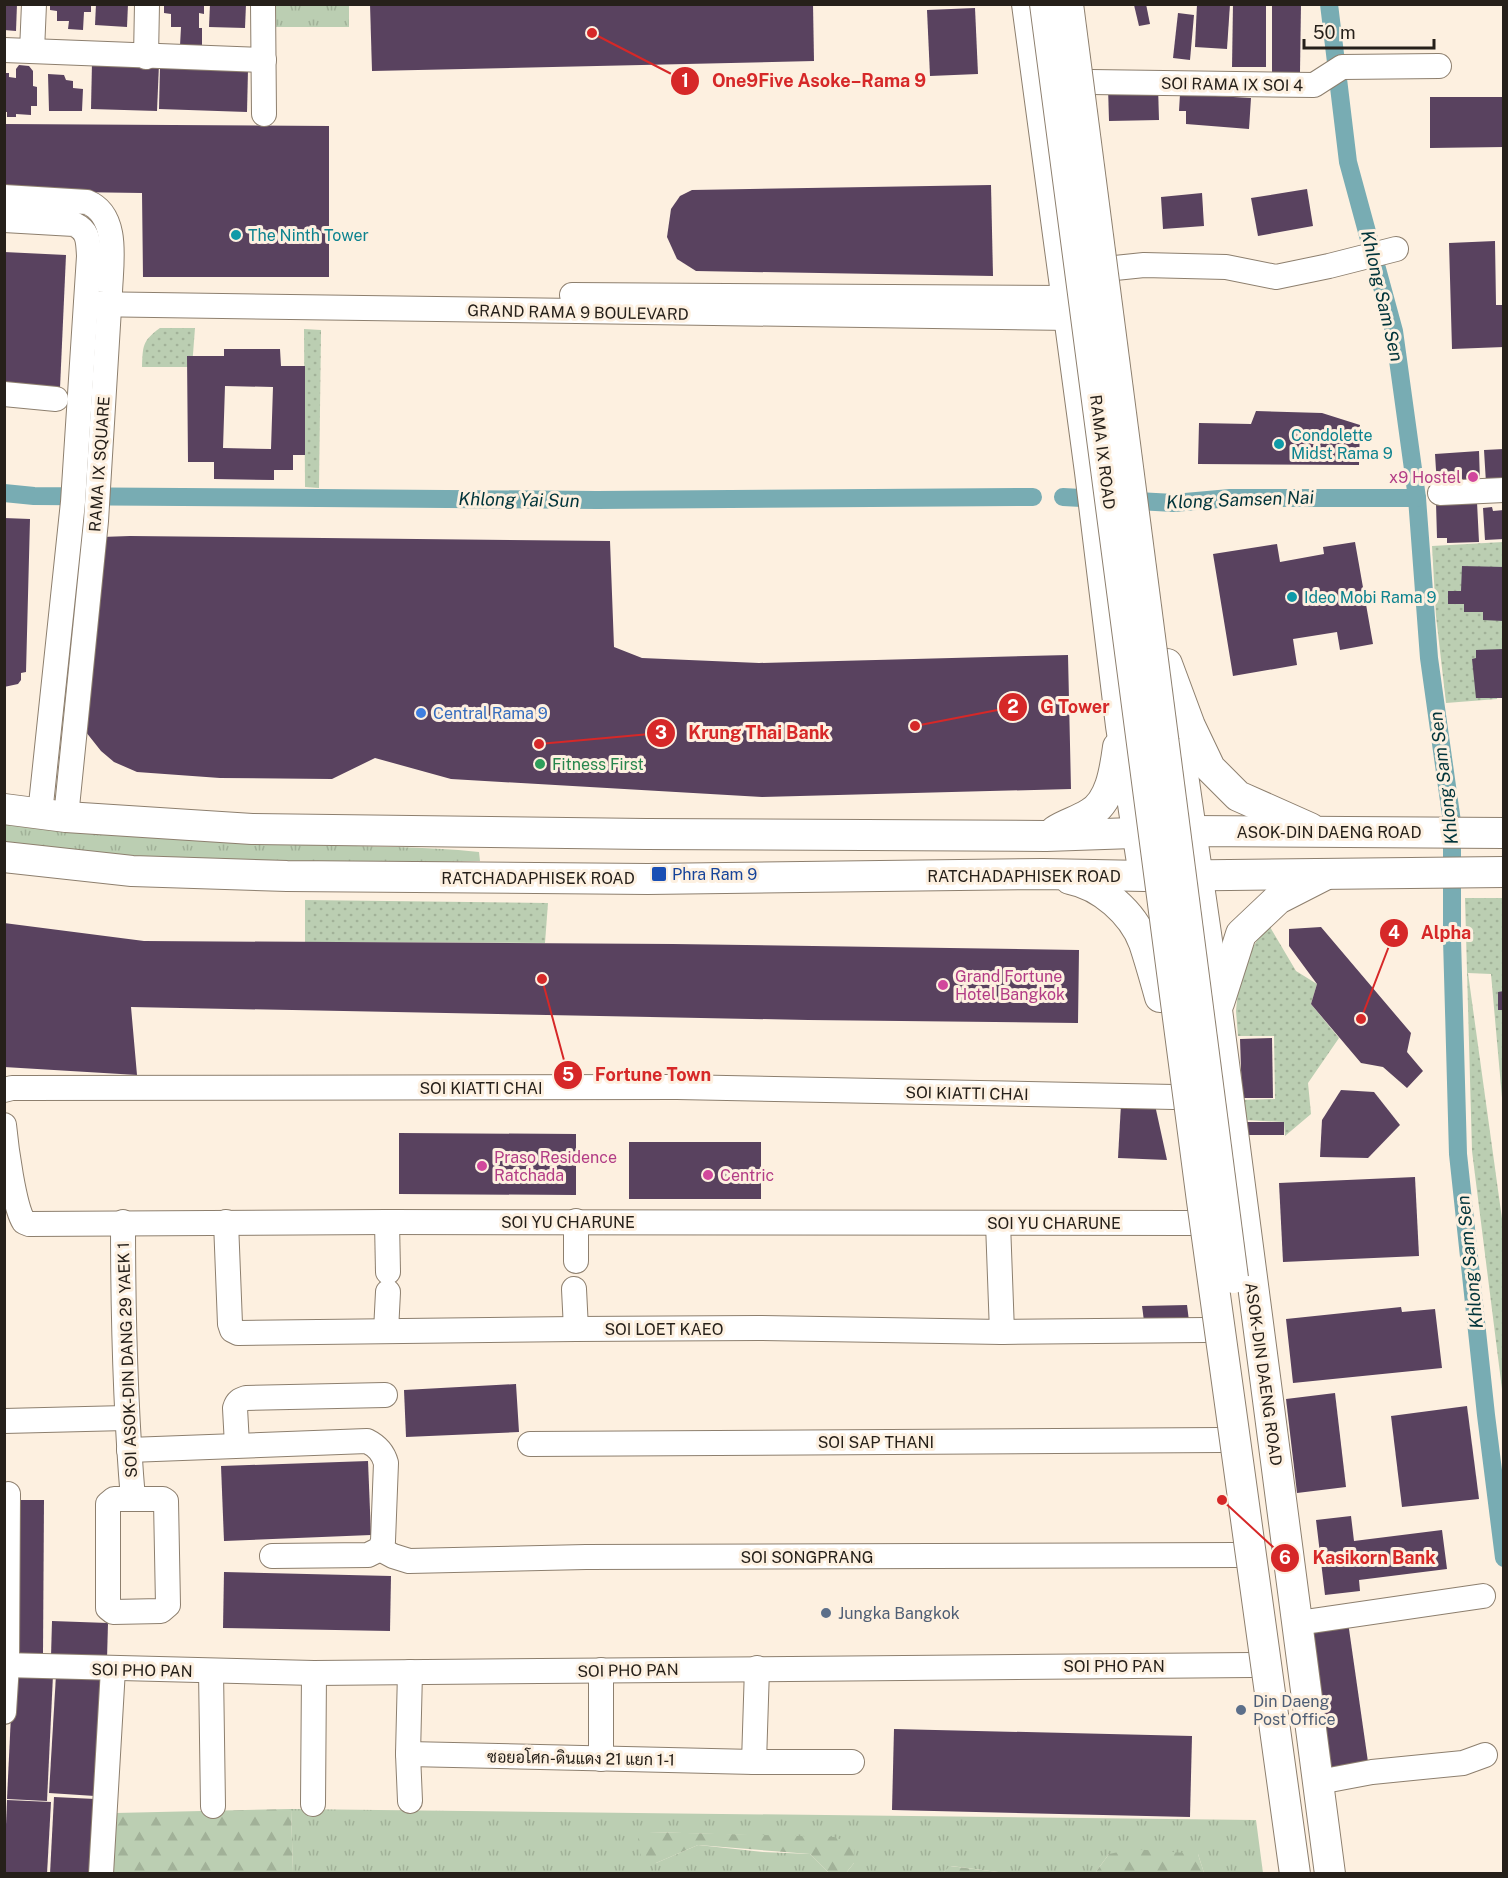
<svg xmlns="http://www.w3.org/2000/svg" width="1508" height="1878" viewBox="0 0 1508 1878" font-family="'Public Sans',Sarabun,sans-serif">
<defs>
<pattern id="grass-tufts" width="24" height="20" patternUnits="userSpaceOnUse" patternTransform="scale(1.5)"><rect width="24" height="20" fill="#bbceb2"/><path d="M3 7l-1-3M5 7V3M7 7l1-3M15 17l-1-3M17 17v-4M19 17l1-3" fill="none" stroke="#a1b198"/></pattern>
<pattern id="forest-firs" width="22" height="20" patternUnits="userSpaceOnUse" patternTransform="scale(1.5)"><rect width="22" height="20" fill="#bbceb2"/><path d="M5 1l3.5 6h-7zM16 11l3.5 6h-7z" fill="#a1b198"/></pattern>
<pattern id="park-dots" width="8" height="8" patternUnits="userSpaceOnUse" patternTransform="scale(1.5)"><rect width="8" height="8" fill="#bbceb2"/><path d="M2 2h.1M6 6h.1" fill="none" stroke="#a1b198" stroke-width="1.8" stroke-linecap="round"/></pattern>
</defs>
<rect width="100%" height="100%" fill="#fdf0e0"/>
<!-- grass -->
<g fill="url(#grass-tufts)">
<path d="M273,5H349V27H272Z"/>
<path d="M4,822C107,835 211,841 314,845C369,847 424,846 479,852L480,861L341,864L213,863L5,846Z"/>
<path d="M291,1809L1256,1820L1263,1873H1204L1198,1854H1109L1095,1873H1006L951,1866L943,1873H846L854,1863L747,1835L650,1832L656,1863L698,1845L763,1852L810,1854L829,1873H293Z"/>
</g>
<!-- forest -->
<g fill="url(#forest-firs)">
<path d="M291,1809L293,1873L110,1874L115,1813Z"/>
<path d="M649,1832L834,1837L854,1844V1863L846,1873H829L810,1854L698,1845L656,1863L643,1861L639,1850L638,1838Z"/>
<path d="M1133,1849L1198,1854L1204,1873H1095L1109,1854Z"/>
<path d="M950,1866L1006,1873H943Z"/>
</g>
<!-- park -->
<g fill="url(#park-dots)">
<path d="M160,328H195L192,367H142C143,346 142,341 160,328Z"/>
<path d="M304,329L321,330L319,488L305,487Z"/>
<path d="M1503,542V672L1497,699L1446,703L1436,616L1432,546Z"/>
<path d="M1465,898H1503V1109L1491,974L1468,973L1503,1226V1397L1472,1151Z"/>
<path d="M305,900L548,903L545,943L305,942Z"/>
<path d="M1270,927L1296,971L1317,984L1311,1004L1339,1038L1308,1083L1311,1114L1285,1136L1284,1122L1245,1120L1242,1100L1275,1099L1274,1036H1238L1236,1011L1240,969L1262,932Z"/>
</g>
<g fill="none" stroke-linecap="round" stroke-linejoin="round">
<!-- canal -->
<g stroke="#78acb3" stroke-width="18">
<path d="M1329,4L1348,162L1394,331L1417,498L1429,658L1452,822V939L1458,1154L1486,1415L1504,1558"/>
<path d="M4,493L34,496L597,500L1033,497"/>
<path d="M1063,497L1174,503L1230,498H1417"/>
</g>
</g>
<!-- building -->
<g fill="#59425f" fill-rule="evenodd">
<path d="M4,4H17L16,31L4,30Z"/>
<path d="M96,4H128L127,27L95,25Z"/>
<path d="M210,4H246L245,28L209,27Z"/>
<path d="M370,4H813L814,61L372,71Z"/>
<path d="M1146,4L1150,24L1139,26L1134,5Z"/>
<path d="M1197,4H1230L1227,49L1195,47Z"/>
<path d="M1233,4H1266V67H1232Z"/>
<path d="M1272,4H1301L1300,72H1272Z"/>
<path d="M50,5H91V12H84L83,30L68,29L69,21H57V11L50,10Z"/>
<path d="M164,5H204V14L199,13V28H202V47L180,46L181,27H171V14L164,13Z"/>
<path d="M975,8L978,74L930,76L927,10Z"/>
<path d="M1178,13L1194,15L1190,60L1173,58Z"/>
<path d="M92,62L159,64L157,111L91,109Z"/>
<path d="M19,65L29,66L33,71V86L37,87V106H31V115L16,114V117H7V112H4V73H9V77L16,78V69Z"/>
<path d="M160,67L248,70L247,112L159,109Z"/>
<path d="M48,74L64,75L66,80L73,81V88L83,89L82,111H49Z"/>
<path d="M1158,86L1159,120L1109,121L1108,87Z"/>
<path d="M1180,94L1251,98L1249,129L1186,124V111H1179Z"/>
<path d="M1430,97H1504V147L1430,148Z"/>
<path d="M4,124L329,126V277H143L142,193L4,191Z"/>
<path d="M991,185L993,276L696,271L677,259L667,237L671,209L680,196L692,190Z"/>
<path d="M1307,189L1313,226L1258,236L1251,198Z"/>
<path d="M1202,193L1204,226L1163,229L1161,197Z"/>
<path d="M1495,241L1496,305H1504V347L1452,349L1449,243Z"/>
<path d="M4,252L66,255L60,388L4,385Z"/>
<path d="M224,349H280L281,366H305V455H293V470H274V480L214,479V462H188L187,356H224ZM225,386L273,387L271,449L223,448Z"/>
<path d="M1256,411L1322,413L1360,425L1359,465L1198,464L1199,423L1251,424Z"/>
<path d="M1504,449V478H1495V482L1486,483L1484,450Z"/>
<path d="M1479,451L1480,482L1437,485L1435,454Z"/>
<path d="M1477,502L1479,542L1447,543V538H1437L1436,503Z"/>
<path d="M1492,507L1493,511L1504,510V539L1485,540L1483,508Z"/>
<path d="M4,518L30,519L26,672L21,673V680L18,684L4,687Z"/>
<path d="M130,536L610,541L614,647L642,658L759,663L1068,655L1071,789L762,797L451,779L375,758L332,779L220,778L137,772L114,762L101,751L82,727L101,537Z"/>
<path d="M1355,542L1373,644L1340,650L1337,632L1293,639L1297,665L1233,676L1213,554L1277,544L1280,562L1324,554L1323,547Z"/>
<path d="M1462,566L1504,567V621L1483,620V612H1464V604H1448V591H1461Z"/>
<path d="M1504,649V698H1476L1472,659L1476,658V650Z"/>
<path d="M4,923L144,941L673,944L1079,950L1078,1023L808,1020L131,1007L137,1075L4,1067Z"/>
<path d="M1321,927L1411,1033L1407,1052L1423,1071L1407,1088L1383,1067L1361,1063L1311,1004L1317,984L1289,946V929Z"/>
<path d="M1504,991V1010H1498V992Z"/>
<path d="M1272,1038L1273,1098H1242L1240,1039Z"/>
<path d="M1341,1090L1374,1092L1400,1125L1368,1158L1320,1157L1322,1120Z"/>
<path d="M1121,1104L1155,1105L1167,1160L1118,1158Z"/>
<path d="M1245,1122H1284V1135H1246Z"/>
<path d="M399,1133L576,1134V1195L399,1194Z"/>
<rect x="629" y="1142" width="132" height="57"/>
<path d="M1415,1177L1419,1256L1283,1262L1279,1183Z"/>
<path d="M1187,1305L1189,1321H1144L1142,1306Z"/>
<path d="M1401,1307L1402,1312L1435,1309L1442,1368L1293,1383L1286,1319Z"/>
<path d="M516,1384L519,1432L406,1437L404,1390Z"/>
<path d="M1335,1393L1346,1487L1297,1493L1286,1399Z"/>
<path d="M1467,1406L1479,1499L1402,1507L1391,1416Z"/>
<path d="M368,1461L371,1535L224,1541L221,1466Z"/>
<path d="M13,1500H44L43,1653H12Z"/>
<path d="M1351,1516L1354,1541L1442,1530L1447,1569L1359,1580L1360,1591L1325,1595L1316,1520Z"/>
<path d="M224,1572L391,1576L390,1631L223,1628Z"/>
<path d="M52,1621L108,1623L107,1659L51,1657Z"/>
<path d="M1348,1622L1369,1769L1328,1776L1307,1628Z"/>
<path d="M13,1673L53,1675L47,1801L7,1799Z"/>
<path d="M56,1675L102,1678L95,1796L49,1793Z"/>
<path d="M894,1729L1192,1736L1190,1817L892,1810Z"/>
<path d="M54,1797L95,1799L91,1874H50Z"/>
<path d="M7,1800L51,1802L47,1874H4Z"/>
</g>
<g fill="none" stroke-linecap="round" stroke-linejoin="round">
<defs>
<g id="minor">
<path d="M263,4L264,114"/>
<path d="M4,50L264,60"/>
<path d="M32,51L34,4"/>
<path d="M146,57L147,4"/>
<path d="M1091,82L1314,85L1342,67L1439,66"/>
<path d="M4,197L87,202C120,215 111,263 110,292L96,521L66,817"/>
<path d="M4,220L74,224C89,231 88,241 89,256L73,502L40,814"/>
<path d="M1115,268L1144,265L1226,267L1276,277L1329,266L1396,249"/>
<path d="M572,295L1067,298"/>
<path d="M86,304L1070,318"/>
<path d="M4,394L56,399"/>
<path d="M1440,493L1504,490"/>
<path d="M4,1090L12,1088L677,1087L1174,1097"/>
<path d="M4,1125C6,1146 14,1207 24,1222L29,1224L387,1222L1191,1223"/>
<path d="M123,1222C123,1315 125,1406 133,1499"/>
<path d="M226,1222L230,1324L232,1330L238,1333L576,1329L758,1328L1002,1332L1205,1330"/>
<path d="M387,1222L388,1272"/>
<path d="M998,1223L1002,1332"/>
<path d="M576,1261V1221"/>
<path d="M574,1289L576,1329"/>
<path d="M386,1331L388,1292"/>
<path d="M4,1421L126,1418"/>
<path d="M530,1444L1221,1440"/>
<path d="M237,1445L235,1408C237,1401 240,1400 246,1398L385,1395"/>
<path d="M129,1450L367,1441C377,1446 383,1452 386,1463L383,1541L380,1549L368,1555L272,1556"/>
<path d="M114,1499H163L166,1501L168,1605L161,1611L113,1612L108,1608V1504Z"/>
<path d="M380,1549L393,1556L409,1561L586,1557L1237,1555"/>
<path d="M1298,1623L1483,1596"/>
<path d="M4,1665L314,1673L1252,1665"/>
<path d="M757,1668L754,1762H852"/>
<path d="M211,1671L213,1806"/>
<path d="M410,1672L408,1754L410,1801"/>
<path d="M4,1712L7,1665L8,1494"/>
<path d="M408,1754L754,1762"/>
<path d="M601,1759V1670"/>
<path d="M1319,1782L1372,1772L1463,1763L1485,1755"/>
<path d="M313,1804L314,1673"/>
<path d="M101,1874L113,1669"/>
</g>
<g id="major">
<path d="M1027,4L1090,472L1121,726L1143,869"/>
<path d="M1167,664L1190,726L1210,768L1238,796L1310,828"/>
<path d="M1180,754L1217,1010L1330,1874"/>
<path d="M4,809L66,817L252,829L646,834L1046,836L1191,831L1504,833"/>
<path d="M1055,831C1065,824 1078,821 1089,814C1111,802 1115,769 1118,747"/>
<path d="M4,857L132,871L287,876L648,879L1043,874L1144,876L1504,872"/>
<path d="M1070,879C1101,885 1133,913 1144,943C1150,961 1155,979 1160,997"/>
<path d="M1219,1003L1241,934L1278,899L1323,876"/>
</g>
</defs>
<!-- minor casing -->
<use href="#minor" stroke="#8d7f6e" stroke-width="26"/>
<!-- major casing -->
<use href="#major" stroke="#8d7f6e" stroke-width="32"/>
<!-- minor -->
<use href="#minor" stroke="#fff" stroke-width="24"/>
<!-- major -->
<use href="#major" stroke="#fff" stroke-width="30"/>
<defs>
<g id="major-bridge">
<path d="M1045,4L1202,1201L1295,1874"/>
<path d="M1068,4L1233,1278"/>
</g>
</defs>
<!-- major-bridge casing -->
<use href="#major-bridge" stroke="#8d7f6e" stroke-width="32" stroke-linecap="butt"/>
<!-- major-bridge -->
<use href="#major-bridge" stroke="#fff" stroke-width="30"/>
</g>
<!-- markers -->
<g fill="#0f9aa8" stroke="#fdf0e0" stroke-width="2">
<circle cx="236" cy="235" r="6"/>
<circle cx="1279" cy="444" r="6"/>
<circle cx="1292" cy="597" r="6"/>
</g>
<g fill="#d1479c" stroke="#fdf0e0" stroke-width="2">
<circle cx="1473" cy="477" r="6"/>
<circle cx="943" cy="985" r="6"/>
<circle cx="482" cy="1166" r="6"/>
<circle cx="708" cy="1175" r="6"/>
</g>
<circle fill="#3f7fe0" stroke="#fdf0e0" stroke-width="2" cx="421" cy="713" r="6"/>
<circle fill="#2e9e5b" stroke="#fdf0e0" stroke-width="2" cx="540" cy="764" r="6"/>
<rect fill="#1a4fb4" stroke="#fdf0e0" stroke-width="2" x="651" y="866" width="16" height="16" rx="3"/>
<g fill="#5c6f8a" stroke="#fdf0e0" stroke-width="2">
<circle cx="826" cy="1613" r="6"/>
<circle cx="1241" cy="1710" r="6"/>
</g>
<g text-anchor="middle" stroke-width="6" stroke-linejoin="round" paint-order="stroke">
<!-- street labels -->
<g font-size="16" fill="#26201a" stroke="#fdf0e0">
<text transform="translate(1232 84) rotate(1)" y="6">SOI RAMA IX SOI 4</text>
<text transform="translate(578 312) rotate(1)" y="6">GRAND RAMA 9 BOULEVARD</text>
<text transform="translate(1103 452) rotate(83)" y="6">RAMA IX ROAD</text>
<text transform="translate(99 464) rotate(-86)" y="6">RAMA IX SQUARE</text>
<text x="1329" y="838">ASOK-DIN DAENG ROAD</text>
<text x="1024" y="882">RATCHADAPHISEK ROAD</text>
<text x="538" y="884">RATCHADAPHISEK ROAD</text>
<text x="481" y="1094">SOI KIATTI CHAI</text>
<text transform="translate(967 1093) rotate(1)" y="6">SOI KIATTI CHAI</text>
<text x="568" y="1228">SOI YU CHARUNE</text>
<text x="1054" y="1229">SOI YU CHARUNE</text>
<text x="664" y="1335">SOI LOET KAEO</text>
<text transform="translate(127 1360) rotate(-92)" y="6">SOI ASOK-DIN DANG 29 YAEK 1</text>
<text transform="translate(1264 1374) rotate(82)" y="6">ASOK-DIN DAENG ROAD</text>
<text x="876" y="1448">SOI SAP THANI</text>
<text x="807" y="1563">SOI SONGPRANG</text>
<text x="1114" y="1672">SOI PHO PAN</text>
<text transform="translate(142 1670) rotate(1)" y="6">SOI PHO PAN</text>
<text transform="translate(628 1670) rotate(-1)" y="6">SOI PHO PAN</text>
<text transform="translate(581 1758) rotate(1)" y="6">ซอยอโศก-ดินแดง 21 แยก 1-1</text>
</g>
<!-- culture labels -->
<g font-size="16" fill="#0d838f" stroke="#fdf0e0" text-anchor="start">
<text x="248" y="241">The Ninth Tower</text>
<text x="1291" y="441">Condolette<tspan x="1291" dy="18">Midst Rama 9</tspan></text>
<text x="1304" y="603">Ideo Mobi Rama 9</text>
</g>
<!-- hotel labels -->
<g font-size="16" fill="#b23c85" stroke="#fdf0e0" text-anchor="start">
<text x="1461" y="483" text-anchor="end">x9 Hostel</text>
<text x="955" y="982">Grand Fortune<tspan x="955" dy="18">Hotel Bangkok</tspan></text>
<text x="494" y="1163">Praso Residence<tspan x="494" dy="18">Ratchada</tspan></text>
<text x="720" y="1181">Centric</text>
</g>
<!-- shop labels -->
<g font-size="16" fill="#366cbe" stroke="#fdf0e0" text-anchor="start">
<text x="433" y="719">Central Rama 9</text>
</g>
<!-- leisure labels -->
<g font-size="16" fill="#27864d" stroke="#fdf0e0" text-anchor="start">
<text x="552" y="770">Fitness First</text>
</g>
<!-- transit labels -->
<g font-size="16" fill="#164399" stroke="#fdf0e0" text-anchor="start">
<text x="672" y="880">Phra Ram 9</text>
</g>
<!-- service labels -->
<g font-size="16" fill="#4e5e75" stroke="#fdf0e0" text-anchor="start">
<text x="838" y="1619">Jungka Bangkok</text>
<text x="1253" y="1707">Din Daeng<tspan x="1253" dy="18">Post Office</tspan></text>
</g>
<!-- water labels -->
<g font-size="18" font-style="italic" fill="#00343a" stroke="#fdf0e0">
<text transform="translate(1382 296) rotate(77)" y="6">Khlong Sam Sen</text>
<text transform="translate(519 500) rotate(1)" y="6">Khlong Yai Sun</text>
<text transform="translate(1240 500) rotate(-2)" y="6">Klong Samsen Nai</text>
<text transform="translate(1444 778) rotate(-97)" y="6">Khlong Sam Sen</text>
<text transform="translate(1470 1262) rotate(-96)" y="6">Khlong Sam Sen</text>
</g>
</g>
<!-- callouts -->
<path fill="none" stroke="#d62828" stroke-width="2" d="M592 33L685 81M915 726L1013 707M539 744L661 733M1361 1019L1394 933M542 979L568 1075M1222 1500L1285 1558"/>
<g fill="#d62828" stroke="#fdf0e0" stroke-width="2">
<circle cx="592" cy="33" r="6"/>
<circle cx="915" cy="726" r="6"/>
<circle cx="539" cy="744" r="6"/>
<circle cx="1361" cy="1019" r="6"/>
<circle cx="542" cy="979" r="6"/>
<circle cx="1222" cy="1500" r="6"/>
<circle cx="685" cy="81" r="15"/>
<circle cx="1013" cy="707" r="15"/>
<circle cx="661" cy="733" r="15"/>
<circle cx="1394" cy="933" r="15"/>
<circle cx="568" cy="1075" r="15"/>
<circle cx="1285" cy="1558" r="15"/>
</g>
<g font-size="18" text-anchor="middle" font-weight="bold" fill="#fff">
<text x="685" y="87">1</text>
<text x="1013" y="713">2</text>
<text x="661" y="739">3</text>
<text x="1394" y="939">4</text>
<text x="568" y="1081">5</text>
<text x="1285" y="1564">6</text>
</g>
<g font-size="18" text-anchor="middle" font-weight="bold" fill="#d62828" stroke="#fdf0e0" stroke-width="6" stroke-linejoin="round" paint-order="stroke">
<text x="819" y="87">One9Five Asoke–Rama 9</text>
<text x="1075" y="713">G Tower</text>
<text x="759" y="739">Krung Thai Bank</text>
<text x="1446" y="939">Alpha</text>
<text x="653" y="1081">Fortune Town</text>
<text x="1374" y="1564">Kasikorn Bank</text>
</g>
<!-- border -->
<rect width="1508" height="1878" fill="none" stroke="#26201a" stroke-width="12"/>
<!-- scale -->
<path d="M1304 39v9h130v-9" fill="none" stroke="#26201a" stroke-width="3"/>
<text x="1313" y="39" font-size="18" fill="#26201a" stroke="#fdf0e0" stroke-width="4.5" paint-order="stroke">50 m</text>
</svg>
